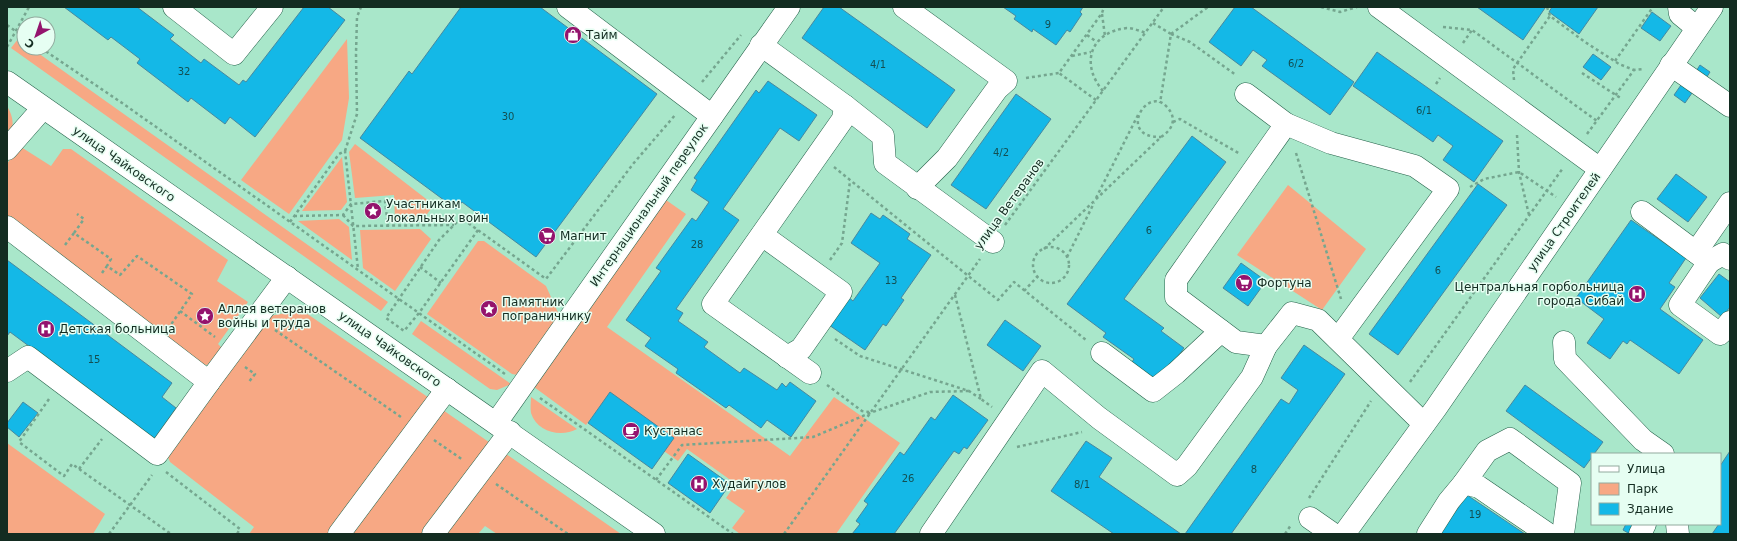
<svg xmlns="http://www.w3.org/2000/svg" width="1737" height="541" viewBox="0 0 1737 541" font-family="'DejaVu Sans',sans-serif">
<rect width="100%" height="100%" fill="#a9e7ca"/>
<!-- green -->
<g fill="#f7a884">
<path d="M18,39L24,43V48H31L388,302L381,311L11,48Z"/>
<path d="M347,39L349,98L342,140L289,214L241,180Z"/>
<path d="M7,106C14,117 15,129 7,140Z"/>
<path d="M355,144L434,205L421,222L395,220L394,195L355,198L349,152Z"/>
<path d="M21,147L51,166L63,149H71L228,260L217,281L248,302L218,344L222,348L218,355L207,365L195,363L7,220V164L16,150Z"/>
<path d="M342,157L347,202L341,210L302,211Z"/>
<path d="M1288,185L1366,249L1322,310L1237,255Z"/>
<path d="M666,200L686,214L607,327L790,456L834,397L900,443L836,534H740L732,528L745,511L726,498L736,484L687,449L678,461L600,406L586,425L534,387Z"/>
<path d="M339,219L349,227L352,260L298,221Z"/>
<path d="M420,229L431,239L395,291L363,268L360,230Z"/>
<path d="M478,241H484L546,286L560,317L518,375L512,374L427,314Z"/>
<path d="M295,311L306,313L432,400L333,534H249L254,527L170,462L167,455L265,317Z"/>
<path d="M421,321L511,384L497,390L490,389L412,334Z"/>
<path d="M531,397L577,429C561,438 537,432 531,413C530,408 531,402 531,397Z"/>
<path d="M440,408L621,534H497L485,526L478,534H353Z"/>
<path d="M7,443L105,514L93,534H7Z"/>
</g>
<!-- building -->
<g fill="#14b8e7" stroke="#48889f">
<path d="M64,7H137L174,35L170,39L201,63L204,59L239,85L243,80L246,82L304,7H328L345,20L255,137L230,117L225,124L191,98L188,102L137,63L140,59L111,37L108,40Z"/>
<path d="M461,7H540L657,94L536,257L462,202L456,209L360,138L409,71L412,74Z"/>
<path d="M824,7H839L955,90L927,128L802,38Z"/>
<path d="M1003,7H1083L1080,12L1082,14L1070,32L1067,30L1056,45L1033,29L1032,32L1014,19L1016,16Z"/>
<path d="M1235,7H1251L1354,82L1330,115L1262,66L1267,60L1253,50L1241,66L1209,42Z"/>
<path d="M1477,7H1543L1545,8L1523,40Z"/>
<path d="M1552,7H1598L1579,34L1549,12Z"/>
<path d="M1652,12L1671,26L1660,41L1641,28Z"/>
<path d="M1377,52L1503,141L1474,182L1443,160L1453,146L1438,135L1433,142L1353,86Z"/>
<path d="M1593,54L1611,67L1601,80L1583,67Z"/>
<path d="M1700,65L1710,72L1703,83L1693,76Z"/>
<path d="M768,81L817,115L799,141L780,128L723,209L739,220L676,309L683,313L678,321L708,342L704,347L740,373L744,368L777,390L782,383L786,387L790,382L816,401L791,437L767,420L761,428L729,405L726,408L676,373L678,369L645,346L651,338L626,320L661,271L656,268L692,218L696,221L709,202L691,190L697,180L694,178L756,90L759,93Z"/>
<path d="M1681,85L1692,93L1685,103L1674,95Z"/>
<path d="M1016,94L1051,119L986,209L951,185Z"/>
<path d="M1192,136L1226,162L1124,299L1164,328L1161,331L1184,348L1157,385L1130,365L1134,359L1103,337L1106,333L1067,304Z"/>
<path d="M1676,174L1707,197L1688,222L1657,199Z"/>
<path d="M1478,184L1507,205L1398,355L1369,334Z"/>
<path d="M871,213L880,219L883,215L910,234L907,239L931,255L901,298L904,300L886,326L883,324L865,350L829,325L848,297L853,301L880,263L851,243Z"/>
<path d="M1631,220L1686,258L1669,283L1675,287L1660,309L1703,340L1679,374L1630,340L1627,344L1623,341L1610,359L1587,343L1604,319L1576,298Z"/>
<path d="M7,260L172,383L162,397L176,408L154,439L10,332L7,336Z"/>
<path d="M1241,263L1266,281L1248,306L1223,288Z"/>
<path d="M1719,274L1730,282V307L1722,317L1700,298Z"/>
<path d="M1005,320L1041,346L1023,371L987,345Z"/>
<path d="M1304,345L1345,374L1231,534H1185L1281,399L1289,404L1298,390L1281,378Z"/>
<path d="M1525,385L1603,442L1594,454H1592V457L1584,468L1506,411Z"/>
<path d="M610,392L674,438L652,469L588,423Z"/>
<path d="M953,395L988,420L967,449L964,447L959,454L954,451L894,534H852L860,524L856,521L868,504L864,501L900,452L904,455L931,417L935,420Z"/>
<path d="M23,402L38,413L19,437L7,427V423Z"/>
<path d="M1086,441L1112,458L1099,477L1181,534H1114L1051,491Z"/>
<path d="M1730,451V534H1712L1721,521L1720,466Z"/>
<path d="M688,454L730,484L710,513L668,483Z"/>
<path d="M1467,495L1525,534H1440Z"/>
<path d="M1626,524H1638L1630,534L1623,530Z"/>
</g>
<g fill="none" stroke-linecap="round" stroke-linejoin="round">
<defs>
<g id="minor">
<path d="M174,7L234,54L272,7"/>
<path d="M568,7L712,116"/>
<path d="M904,7L1006,81L997,89L947,158L917,188"/>
<path d="M1379,7L1600,169"/>
<path d="M1679,7L1680,14L1697,28"/>
<path d="M761,45L845,106L843,119L713,304L810,373"/>
<path d="M1671,65L1730,106"/>
<path d="M7,82L654,534"/>
<path d="M1246,94L1286,124"/>
<path d="M845,106L883,136L885,163L993,242"/>
<path d="M7,149L43,108"/>
<path d="M1642,212L1709,262L1680,305L1720,334L1730,322"/>
<path d="M7,227L209,382L287,277"/>
<path d="M762,235L841,292L801,349L787,357"/>
<path d="M1696,252L1730,203"/>
<path d="M1709,262L1723,254L1730,259"/>
<path d="M1564,342L1565,359L1643,440L1663,454"/>
<path d="M1266,346L1236,342L1176,297V280L1286,124L1331,143L1415,166L1448,189L1338,339"/>
<path d="M1102,353L1153,391L1176,373L1221,331"/>
<path d="M7,371L28,357L157,454L209,382"/>
<path d="M496,423L789,7"/>
<path d="M1464,483L1487,451L1510,439L1570,483L1563,534"/>
<path d="M1310,518L1333,534"/>
<path d="M1677,524L1678,534"/>
<path d="M339,534L447,389"/>
<path d="M433,534L510,432"/>
<path d="M931,534L1042,371L1099,418L1177,475L1187,466L1252,377L1266,346L1292,313L1318,320L1424,424"/>
<path d="M1344,534L1436,408L1712,7"/>
<path d="M1428,534L1449,501L1464,483L1479,487L1548,534"/>
<path d="M1640,534L1645,524"/>
</g>
</defs>
<!-- minor casing -->
<use href="#minor" stroke="#25624a" stroke-width="23"/>
<!-- path -->
<g stroke="#75a68f" stroke-width="2.5" stroke-dasharray="3 3" stroke-linecap="butt">
<path d="M1321,7L1340,12L1357,7"/>
<path d="M1547,7L1550,16L1585,42L1619,64L1634,70"/>
<path d="M1102,14L1105,36"/>
<path d="M1153,23L1171,34L1160,103"/>
<path d="M7,25L24,37"/>
<path d="M1443,27L1472,30L1597,121"/>
<path d="M1171,34L1190,42L1236,75"/>
<path d="M1171,34L1208,7"/>
<path d="M1087,35L1097,42"/>
<path d="M1463,43L1472,30"/>
<path d="M7,47L29,7"/>
<path d="M41,48L125,105L505,374"/>
<path d="M1072,56L1091,52"/>
<path d="M1615,61L1653,7"/>
<path d="M1582,73L1622,99"/>
<path d="M1026,78L1059,73"/>
<path d="M1514,80L1513,69L1550,16"/>
<path d="M702,82L741,35"/>
<path d="M1436,84L1440,78"/>
<path d="M1103,91C1080,64 1090,32 1127,28C1133,28 1140,31 1146,33"/>
<path d="M1096,100L1059,73L1102,13L1104,7"/>
<path d="M1173,122L1180,119L1240,154"/>
<path d="M1587,134L1634,70L1643,69"/>
<path d="M1517,135L1519,172L1529,215"/>
<path d="M345,151L357,114L356,54L357,17L361,7"/>
<path d="M1296,153L1341,299"/>
<path d="M834,167L998,300L1014,282L1086,340"/>
<path d="M1470,187L1484,179L1519,172L1556,197"/>
<path d="M1096,198L1138,115"/>
<path d="M343,215L353,226L454,225"/>
<path d="M294,216L343,215L351,204L385,201L388,226"/>
<path d="M290,222L339,154L345,151L358,269"/>
<path d="M1005,225L1164,7"/>
<path d="M478,230L419,313L404,331L386,318L439,240L461,218L546,279L633,164L676,114"/>
<path d="M74,233L84,219L77,214"/>
<path d="M65,245L74,233L111,259L107,266"/>
<circle cx="1051" cy="265" r="18"/>
<path d="M1044,249L1161,137C1172,130 1178,119 1167,107C1147,84 1116,138 1161,137"/>
<path d="M1067,257L1094,203"/>
<path d="M830,260L842,243L850,181"/>
<path d="M420,267L441,283"/>
<path d="M102,273L107,266L120,275L137,256L192,294L170,326"/>
<path d="M1024,291L1037,277"/>
<path d="M955,295L981,399L992,407"/>
<path d="M180,311L215,337"/>
<path d="M275,330L401,417"/>
<path d="M835,339L860,356L969,391L981,399"/>
<path d="M245,367L255,374L248,383"/>
<path d="M1410,382L1563,168"/>
<path d="M827,385L862,411L869,412"/>
<path d="M540,398L733,534"/>
<path d="M49,399L19,442L64,476L72,464L171,534"/>
<path d="M434,440L463,460"/>
<path d="M1017,447L1082,432"/>
<path d="M79,469L102,439"/>
<path d="M166,472L240,529L237,534"/>
<path d="M656,480L682,445L813,437L870,413L930,392L969,391"/>
<path d="M496,484L568,534"/>
<path d="M1309,498L1371,401"/>
<path d="M109,534L152,475"/>
<path d="M784,534L980,259"/>
<path d="M1285,534L1291,525"/>
</g>
<!-- minor -->
<use href="#minor" stroke="#fff" stroke-width="22"/>
</g>
<!-- icons -->
<defs>
<symbol id="shop-disc" viewBox="-11 -11 22 22"><circle r="9.5" fill="#94136d" stroke="#e6fef2"/><path d="M-5-2.5h2.3a2.7 3.5 0 0 1 5.4 0H5L5.5 6h-11ZM-1.5-2.5h3a1.5 2.3 0 0 0-3 0Z" fill="#fff"/></symbol>
<symbol id="sight-disc" viewBox="-11 -11 22 22"><circle r="9.5" fill="#94136d" stroke="#e6fef2"/><path d="M0-6L1.8-2.2L6-1.7L2.9 1.2L3.7 5.4L0 3.3L-3.7 5.4L-2.9 1.2L-6-1.7L-1.8-2.2Z" fill="#fff"/></symbol>
<symbol id="supermarket-disc" viewBox="-11 -11 22 22"><circle r="9.5" fill="#94136d" stroke="#e6fef2"/><path d="M-6-5.5h2.5l.6 2H6L4.5 2H-2.5L-4.4-4H-6ZM-1.5 3.2a1.3 1.3 0 1 0 .1 0ZM3 3.2a1.3 1.3 0 1 0 .1 0Z" fill="#fff"/></symbol>
<symbol id="hospital-disc" viewBox="-11 -11 22 22"><circle r="9.5" fill="#94136d" stroke="#e6fef2"/><path d="M-5-5h3v3.5h4V-5h3V5h-3V1.5h-4V5h-3Z" fill="#fff"/></symbol>
<symbol id="cafe-disc" viewBox="-11 -11 22 22"><circle r="9.5" fill="#94136d" stroke="#e6fef2"/><path d="M-5.5-4.5H6V0H3Q3 3.5 0 3.5H-2.5Q-5.5 3.5-5.5 0ZM3-3.2v2h1.7v-2ZM-6 4.5H4V6H-6Z" fill="#fff"/></symbol>
</defs>
<g fill-rule="evenodd">
<use href="#shop-disc" x="563" y="25" width="20" height="20"/>
<use href="#sight-disc" x="363" y="201" width="20" height="20"/>
<use href="#supermarket-disc" x="537" y="226" width="20" height="20"/>
<use href="#supermarket-disc" x="1234" y="273" width="20" height="20"/>
<use href="#hospital-disc" x="1627" y="284" width="20" height="20"/>
<use href="#sight-disc" x="479" y="299" width="20" height="20"/>
<use href="#sight-disc" x="195" y="306" width="20" height="20"/>
<use href="#hospital-disc" x="36" y="319" width="20" height="20"/>
<use href="#cafe-disc" x="621" y="421" width="20" height="20"/>
<use href="#hospital-disc" x="689" y="474" width="20" height="20"/>
</g>
<g text-anchor="middle" stroke-width="3" stroke-linejoin="round" paint-order="stroke">
<!-- number labels -->
<g font-size="10" fill="#134f52">
<text x="1048" y="28">9</text>
<text x="1296" y="67">6/2</text>
<text x="878" y="68">4/1</text>
<text x="184" y="75">32</text>
<text x="1424" y="114">6/1</text>
<text x="508" y="120">30</text>
<text x="1001" y="156">4/2</text>
<text x="1149" y="234">6</text>
<text x="697" y="248">28</text>
<text x="1438" y="274">6</text>
<text x="891" y="284">13</text>
<text x="94" y="363">15</text>
<text x="1254" y="473">8</text>
<text x="908" y="482">26</text>
<text x="1082" y="488">8/1</text>
<text x="1475" y="518">19</text>
</g>
<!-- poi labels -->
<g font-size="12" fill="#132c21" stroke="#e6fef2" text-anchor="start">
<text x="586" y="39">Тайм</text>
<text x="386" y="208">Участникам<tspan x="386" dy="14">локальных войн</tspan></text>
<text x="560" y="240">Магнит</text>
<text x="1257" y="287">Фортуна</text>
<text x="1624" y="291" text-anchor="end">Центральная горбольница<tspan x="1624" dy="14">города Сибай</tspan></text>
<text x="502" y="306">Памятник<tspan x="502" dy="14">пограничнику</tspan></text>
<text x="218" y="313">Аллея ветеранов<tspan x="218" dy="14">войны и труда</tspan></text>
<text x="59" y="333">Детская больница</text>
<text x="644" y="435">Кустанас</text>
<text x="712" y="488">Худайгулов</text>
</g>
<!-- street labels -->
<g font-size="12" fill="#132c21" stroke="#e6fef2">
<text transform="translate(124 164) rotate(35)" y="4">улица Чайковского</text>
<text transform="translate(1009 204) rotate(-54)" y="4">улица Ветеранов</text>
<text transform="translate(649 205) rotate(-55)" y="4">Интернациональный переулок</text>
<text transform="translate(1564 222) rotate(-55)" y="4">улица Строителей</text>
<text transform="translate(390 349) rotate(35)" y="4">улица Чайковского</text>
</g>
</g>
<!-- border -->
<rect width="1737" height="541" fill="none" stroke="#132c21" stroke-width="16"/>
<!-- legend -->
<rect x="1591" y="453" width="130" height="72" fill="#e6fef2" stroke="#92aa9e"/>
<rect x="1599" y="466" width="20" height="6" fill="#ffffff" stroke="#92aa9e"/>
<text x="1627" y="473" font-size="12" fill="#132c21">Улица</text>
<rect x="1599" y="483" width="20" height="12" fill="#f7a884" stroke="#92aa9e"/>
<text x="1627" y="493" font-size="12" fill="#132c21">Парк</text>
<rect x="1599" y="503" width="20" height="12" fill="#14b8e7" stroke="#92aa9e"/>
<text x="1627" y="513" font-size="12" fill="#132c21">Здание</text>
<!-- north arrow -->
<g transform="translate(36 36) rotate(220)"><circle r="19" fill="#e6fef2" stroke="#92aa9e"/>
<path d="M0-3L7 15L0 10L-7 15Z" fill="#94136d"/>
<text y="-6" font-size="11" font-weight="bold" text-anchor="middle" fill="#132c21">С</text>
</g>
</svg>
